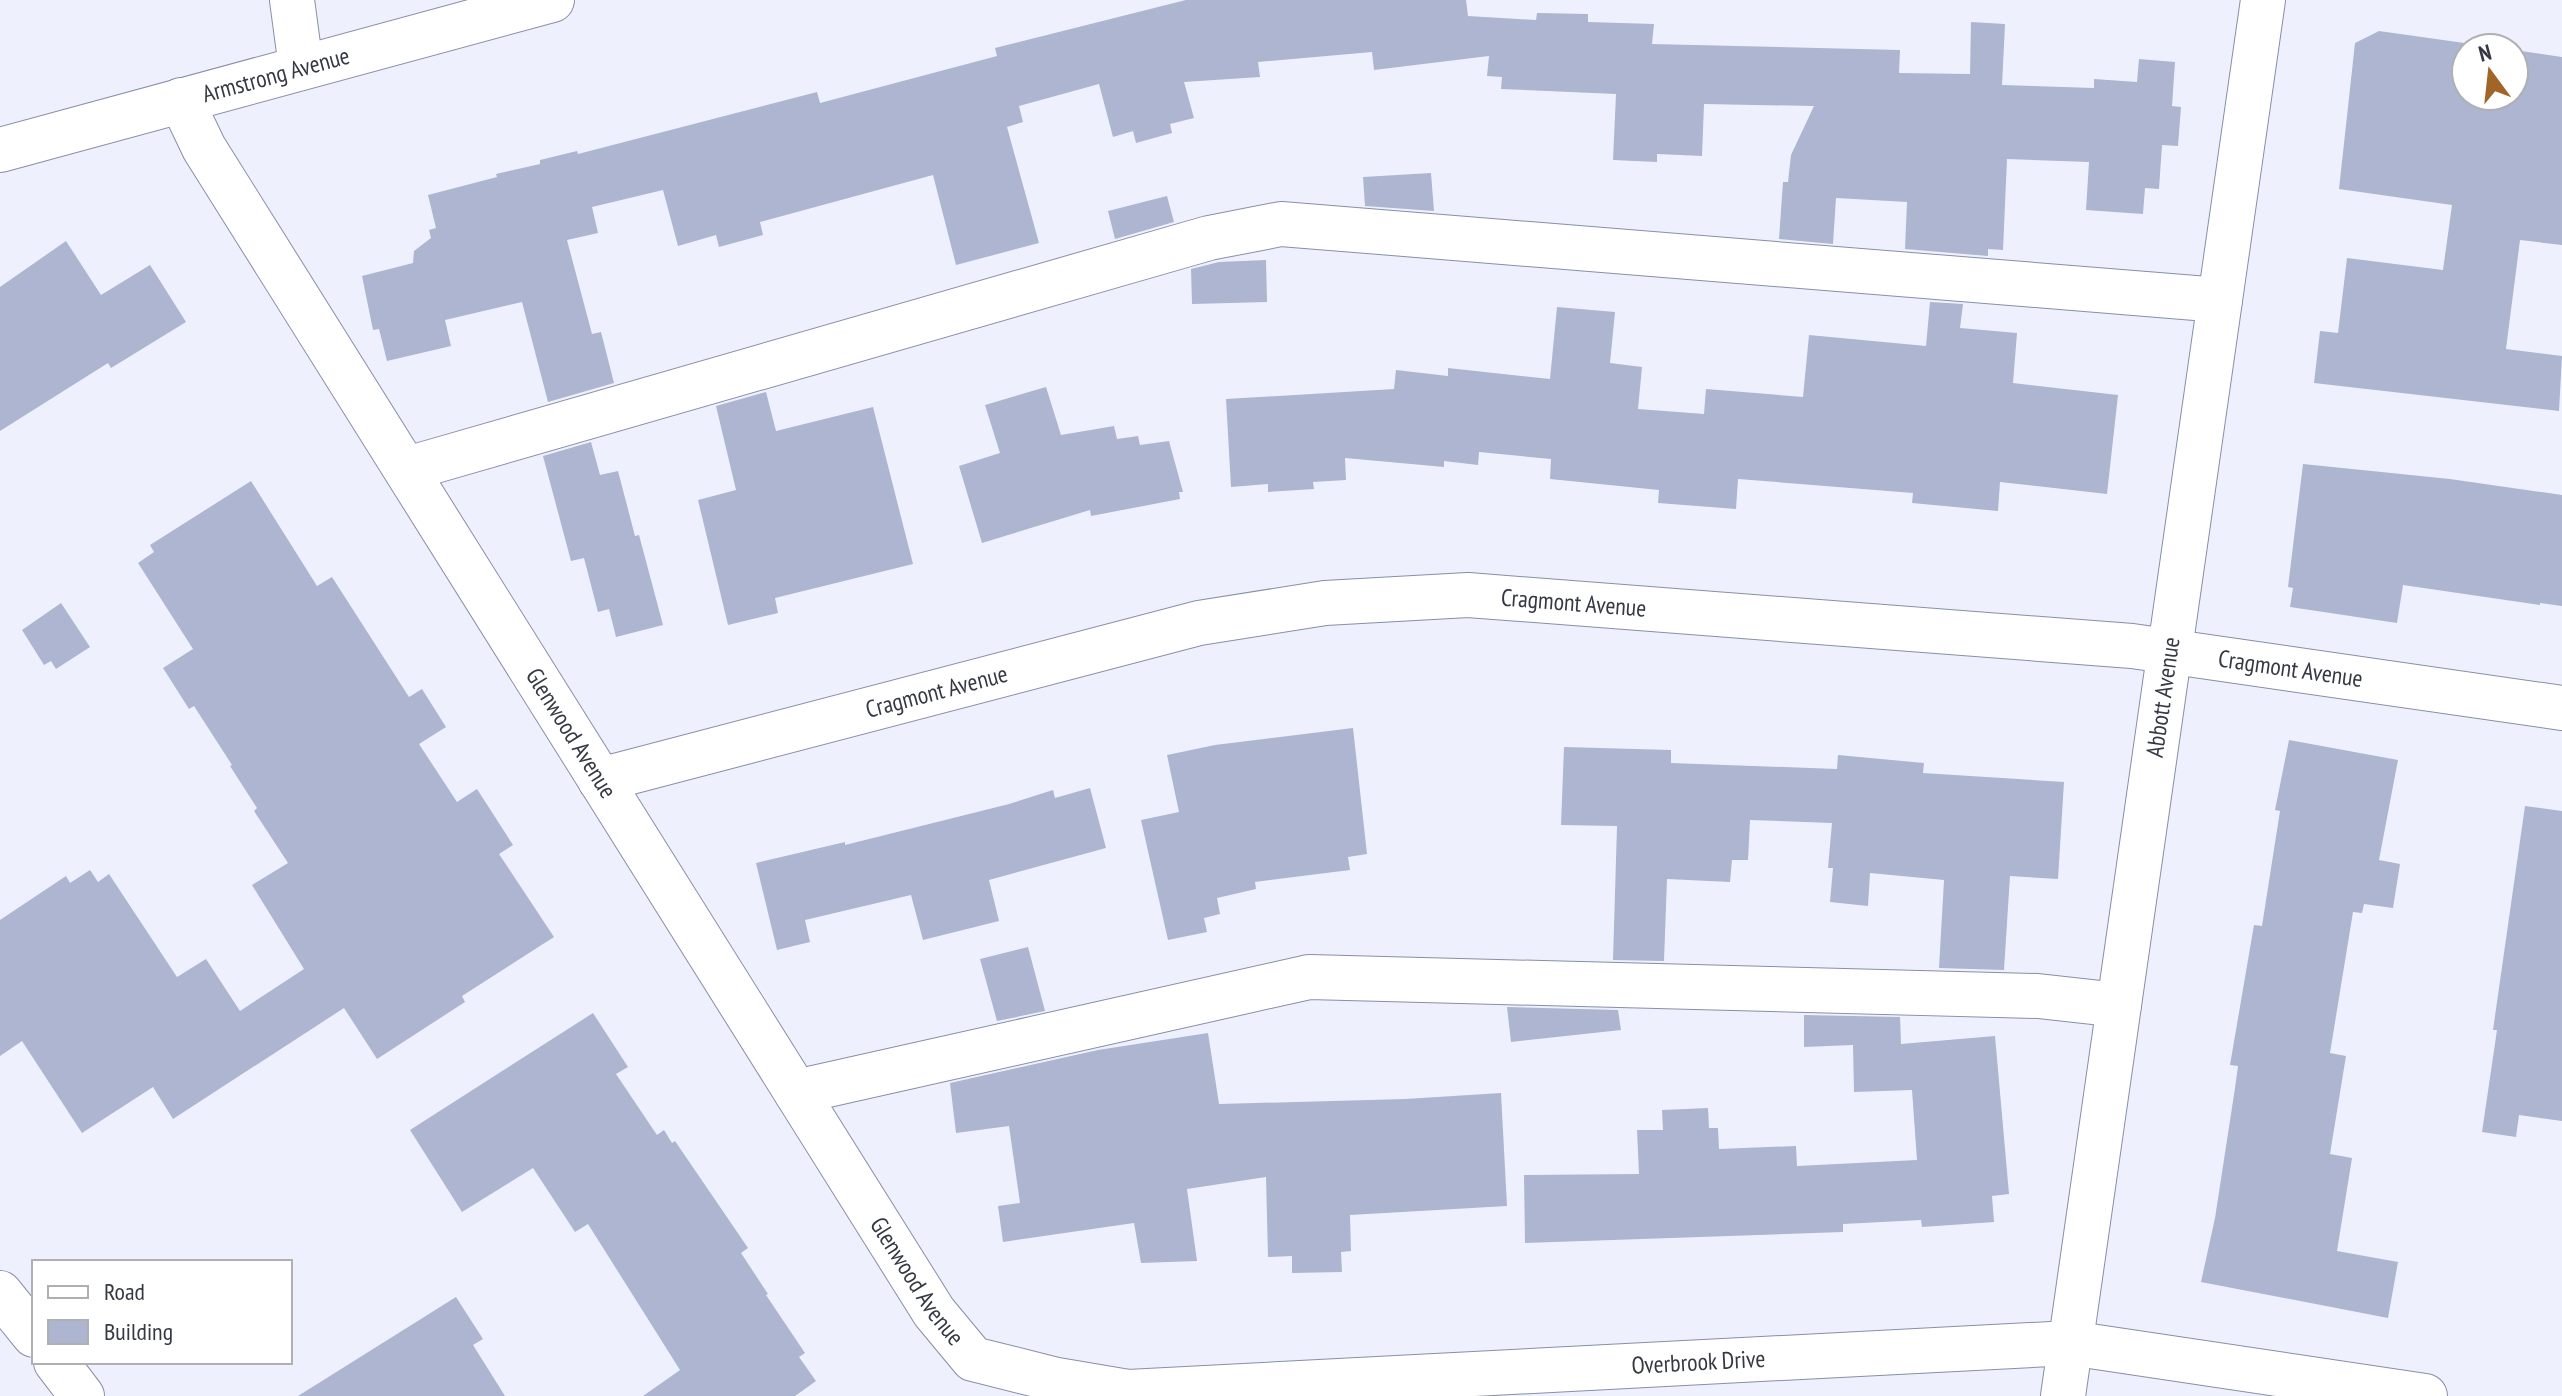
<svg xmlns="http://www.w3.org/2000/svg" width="2562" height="1396" viewBox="0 0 2562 1396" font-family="'PT Sans Narrow',sans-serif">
<rect width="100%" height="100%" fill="#eef1fd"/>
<!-- building -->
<g fill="#adb5d0">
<path d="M1186,0H1466L1468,16L1536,20L1537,13L1588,14V22L1654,24L1652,44L1900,50L1899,73L1970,74L1971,22L2005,24L2002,85L2094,88V79L2137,82L2139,59L2175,62L2172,106L2181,107L2178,146L2162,145L2159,189L2145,188L2143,214L2086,210L2089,162L2007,159L2003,250L1988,249V256L1905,249L1907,202L1836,198L1833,244L1779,239L1783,182H1788L1791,155L1814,106L1704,104L1702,156L1657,154V162L1613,160L1616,94L1501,89L1502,77L1487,76L1489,56L1374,70L1372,52L1258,62L1260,77L1184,82L1194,118L1170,124L1172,133L1136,143L1133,131L1113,137L1099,84L1019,106L1023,122L1007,127L1039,243L956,265L933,175L760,222L763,235L719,247L716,235L678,246L663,190L592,207L598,233L567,240L592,334L601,332L614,383L548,402L522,302L445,320L451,346L387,361L379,329L373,330L362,276L413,263L414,251L431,238L429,230L436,228L428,195L497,177L496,174L540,164V160L577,151L578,154L817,92L820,103L997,56L995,48Z"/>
<path d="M2379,31L2500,48H2466V96H2514V50L2562,57V245L2520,240L2506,349L2562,356L2559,411L2314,383L2320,331L2338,333L2347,258L2443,270L2452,205L2339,189L2355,43Z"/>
<path d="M1431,173L1434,211L1365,206L1363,177Z"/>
<path d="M1167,196L1174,222L1115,239L1108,211Z"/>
<path d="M66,241L101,295L150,265L186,322L111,368L108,363L0,431V287Z"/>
<path d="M1266,260L1267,302L1192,304L1191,269L1219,262Z"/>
<path d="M1930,302L1963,304L1960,328L2017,333L2013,383L2118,395L2107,494L2000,482L1998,511L1912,503L1913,493L1738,479L1736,509L1658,503L1659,490L1550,479L1551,459L1479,452L1478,465L1444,461V467L1345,458L1346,480L1313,482L1314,489L1268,492V484L1231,487L1226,399L1394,389L1396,370L1448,376V368L1550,379L1557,307L1615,312L1610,363L1642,367L1638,409L1704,414L1706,389L1803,397L1809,335L1926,346Z"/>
<path d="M1046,387L1061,435L1114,426L1117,439L1138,436L1140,445L1169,441L1183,492H1179L1180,499L1091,516L1090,510L982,543L959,466L1000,453L985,405Z"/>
<path d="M766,392L776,431L873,407L913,564L775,598L778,613L728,625L698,500L736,490L716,406Z"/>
<path d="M591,442L600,475L618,471L635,536L639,535L663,625L616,637L609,609L598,612L584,558L571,561L543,456Z"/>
<path d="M2303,464L2450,479L2562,495V606L2540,603V605L2403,585L2397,623L2290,607L2293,588L2288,587Z"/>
<path d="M251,481L317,586L332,577L409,697L422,689L446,727L419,744L457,802L477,789L513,845L499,854L554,937L462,996L465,1002L377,1059L344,1008L173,1119L153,1087L82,1133L22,1041L0,1056V920L66,876L70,883L90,870L98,882L109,874L177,977L206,959L240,1011L304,969L252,885L288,863L254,811L257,808L230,766L232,765L194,706L189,709L163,668L193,649L138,563L154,552L150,545Z"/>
<path d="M61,603L90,647L56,669L51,661L44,665L22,630Z"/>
<path d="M1353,728L1367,854L1348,857L1350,870L1255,882L1256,889L1217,898L1220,914L1204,918L1207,932L1168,940L1141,820L1179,812L1167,755L1215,745Z"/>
<path d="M2289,740L2398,760L2379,860L2400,864L2393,908L2364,904L2362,913L2353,912L2330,1053L2346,1056L2330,1154L2352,1158L2337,1251L2398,1262L2388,1318L2201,1282L2215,1218L2235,1088L2238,1066L2230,1065L2254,925L2262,926L2280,811L2275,810Z"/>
<path d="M1564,747L1671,750V763L1837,769L1838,755L1924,763L1923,773L2064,782L2058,879L2010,876L2004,970L1939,968L1944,880L1870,873L1868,906L1830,902L1833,868H1828L1832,823L1750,820L1748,860H1732L1730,882L1667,879L1664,961L1613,960L1617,826L1561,825Z"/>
<path d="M1090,788L1106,848L989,880L999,921L923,940L911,895L805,920L810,942L777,950L756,863L845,842V845L1009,804L1053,790L1055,798Z"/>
<path d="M2525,806L2562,811V1121L2519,1115L2516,1137L2482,1132L2497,1030H2493Z"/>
<path d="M1028,947L1045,1011L997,1021L980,959Z"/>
<path d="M1507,1007L1618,1010L1621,1030L1511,1042Z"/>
<path d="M593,1013L628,1067L616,1074L657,1135L664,1130L672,1143L675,1141L748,1248L741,1253L768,1294L766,1295L805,1353L799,1357L816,1381L795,1396H643L680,1370L588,1224L575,1232L533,1168L462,1212L410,1130Z"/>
<path d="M1804,1015L1900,1017L1901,1044L1995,1036L2009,1194L1992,1196L1994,1222L1922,1227L1921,1220L1843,1224V1232L1525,1243L1524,1175L1639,1174L1637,1130H1663L1662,1110L1708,1108L1709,1128H1718L1719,1149L1796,1146L1797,1166L1917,1160L1912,1090L1854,1092L1853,1045L1804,1047Z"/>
<path d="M1208,1033L1219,1104L1405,1099L1501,1093L1507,1206L1350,1215L1351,1251L1341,1252L1342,1272L1292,1273V1256L1268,1257L1266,1177L1187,1189L1197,1261L1141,1263L1134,1223L1003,1242L998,1206L1020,1203L1009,1126L956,1133L950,1083L1098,1050Z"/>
<path d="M456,1297L483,1339L473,1345L505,1396H298Z"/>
</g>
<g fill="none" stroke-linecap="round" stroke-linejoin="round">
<defs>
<g id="minor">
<path d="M292,0L301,67"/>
<path id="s1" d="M181,100L204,148L934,1312L973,1359L1057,1380L1128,1392L2070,1343L2425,1396"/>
<path id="s2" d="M0,150L552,0"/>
<path d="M407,469L1209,238L1281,224L2220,300"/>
<path id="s3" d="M600,780L1199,623L1325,603L1468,595L2132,646L2562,708"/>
<path d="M796,1092L1309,977L2038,996L2119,1005"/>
<path d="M0,1293L34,1335"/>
<path d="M56,1362L82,1396"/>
<path id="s4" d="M2063,1396L2263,0"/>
</g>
</defs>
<!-- minor casing -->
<use href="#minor" stroke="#878ea8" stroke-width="46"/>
<!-- minor -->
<use href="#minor" stroke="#fff" stroke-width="44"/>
</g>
<g text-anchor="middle" stroke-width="6" stroke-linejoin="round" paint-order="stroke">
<!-- street labels -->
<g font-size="24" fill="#363944" stroke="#fff">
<text dy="8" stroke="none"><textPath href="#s2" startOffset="286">Armstrong Avenue</textPath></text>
<text dy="8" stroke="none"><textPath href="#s3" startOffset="996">Cragmont Avenue</textPath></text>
<text dy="8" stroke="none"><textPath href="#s3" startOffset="1716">Cragmont Avenue</textPath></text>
<text dy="8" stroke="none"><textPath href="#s3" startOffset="348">Cragmont Avenue</textPath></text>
<text dy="8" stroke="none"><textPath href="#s4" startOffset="706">Abbott Avenue</textPath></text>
<text dy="8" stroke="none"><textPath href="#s1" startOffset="744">Glenwood Avenue</textPath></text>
<text dy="8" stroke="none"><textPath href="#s1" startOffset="1392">Glenwood Avenue</textPath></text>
<text dy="8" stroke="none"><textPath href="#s1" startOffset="2218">Overbrook Drive</textPath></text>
</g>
</g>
<!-- legend -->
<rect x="32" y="1260" width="260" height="104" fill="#ffffff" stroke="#afb0b4" stroke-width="2"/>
<rect x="48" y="1286" width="40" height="12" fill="#ffffff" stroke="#afb0b4" stroke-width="2"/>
<text x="104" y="1300" font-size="24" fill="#363944">Road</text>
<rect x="48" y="1320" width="40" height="24" fill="#adb5d0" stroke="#afb0b4" stroke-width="2"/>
<text x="104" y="1340" font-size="24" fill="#363944">Building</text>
<!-- north arrow -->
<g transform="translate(2490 72) rotate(345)"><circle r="38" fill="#ffffff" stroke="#afb0b4" stroke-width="2"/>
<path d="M0-6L14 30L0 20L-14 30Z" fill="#a16527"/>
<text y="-12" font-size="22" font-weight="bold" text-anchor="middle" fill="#363944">N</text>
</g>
</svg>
